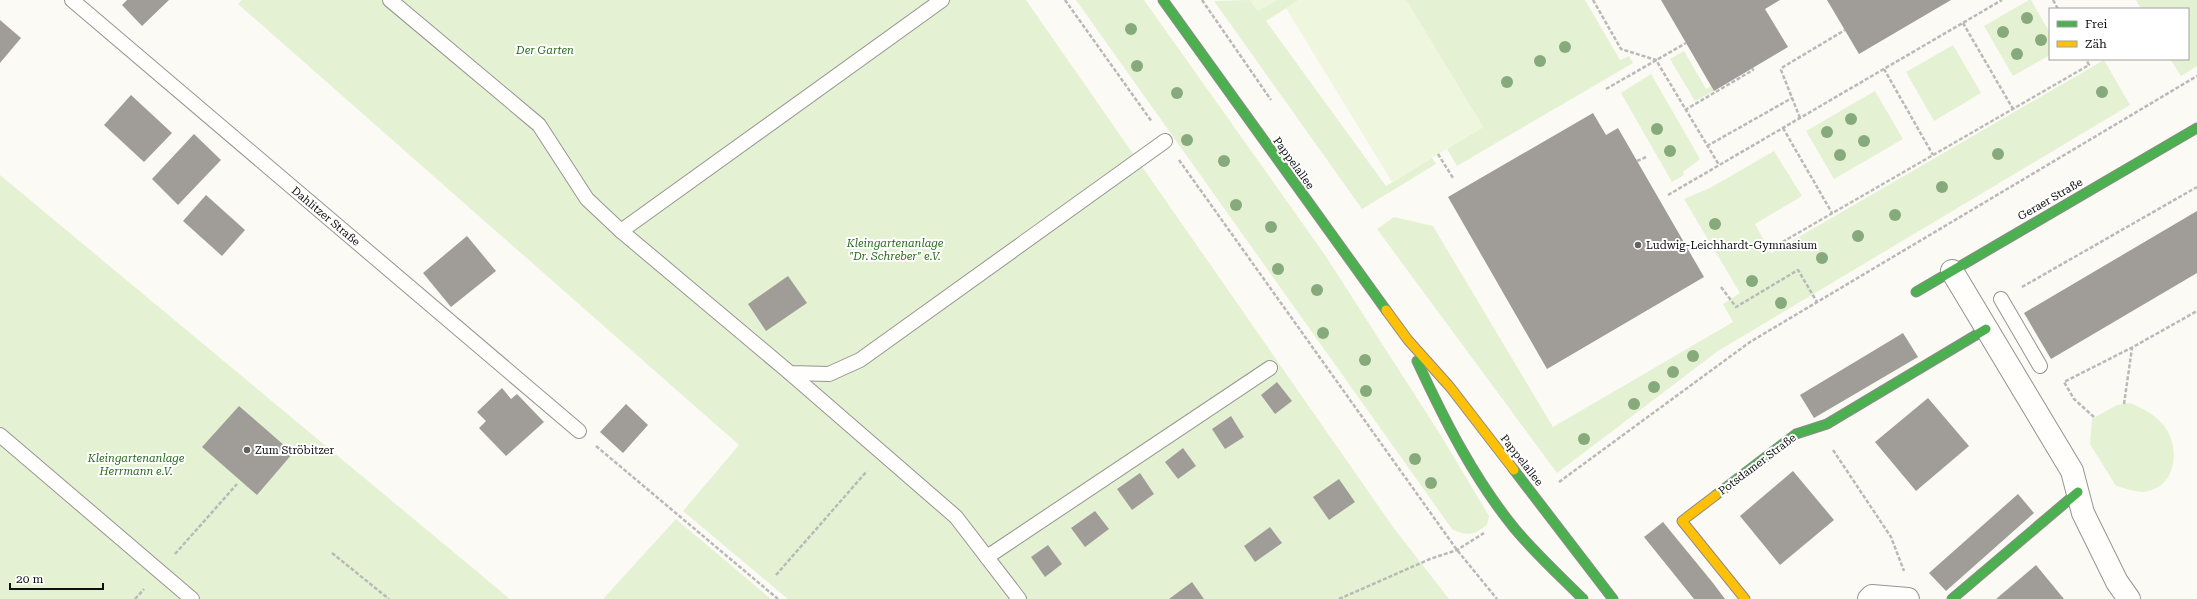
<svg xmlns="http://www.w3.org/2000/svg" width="2197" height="599" viewBox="0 0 2197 599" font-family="'Roboto Serif',serif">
<rect width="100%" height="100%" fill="#fcfaf4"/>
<!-- green -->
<g fill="#e4f2d3">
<path d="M242,0H1026L1393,527L1449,599H788L683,511L739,445L238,4Z"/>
<path d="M1076,0H1144L1325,255L1440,434L1489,516L1487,525C1474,535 1468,537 1452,529Z"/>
<path d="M1250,0L1258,11L1277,0H1299L1266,21L1386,186L1432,158L1436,164L1362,209L1214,1Z"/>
<path d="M1406,0H1585L1620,60L1629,56L1633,63L1457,166L1447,149L1483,127Z"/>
<path d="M2029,0H2031L2050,33V55L2013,76L1984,26Z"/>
<path d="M2136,0H2197V66L2181,76L2170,59H2188V9H2141Z"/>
<path d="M1953,45L1981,93L1934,121L1906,72Z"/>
<path d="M1684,51L1706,89L1711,86L1714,91L1695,101L1670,59Z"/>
<path d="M2104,60L2130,105L1718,351L1557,473L1377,229L1394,217L1433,226L1553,427L1733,322L1723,304L1740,293L1684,199L1710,188L1774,151L1802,196L1755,224L1771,253Z"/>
<path d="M1651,74L1700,159L1683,172L1684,175L1672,182L1621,93Z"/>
<path d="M1875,91L1903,139L1834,179L1806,131Z"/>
<path d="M0,175L510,599H0Z"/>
<path d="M2130,403C2143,408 2156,415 2165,427C2181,450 2176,489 2143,492C2135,492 2124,488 2116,486L2090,444L2092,419L2117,405Z"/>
<path d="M676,519L771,599H603Z"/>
</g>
<!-- pitch -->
<g fill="#eef6dd">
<path d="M1250,0H1277L1258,11Z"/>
<path d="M1299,0H1406L1483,127L1392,182L1286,8Z"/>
</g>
<!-- building -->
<g fill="#a09d99">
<path d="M127,0H169L142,26L122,5Z"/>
<path d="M1661,0H1780L1765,9L1788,47L1714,91Z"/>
<path d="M1827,0H1951L1859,54Z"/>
<path d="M0,20L21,38L0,63Z"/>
<path d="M131,95L172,133L144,162L104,125Z"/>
<path d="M1593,113L1606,135L1618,128L1704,277L1547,369L1448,197Z"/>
<path d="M194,134L221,160L178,205L152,179Z"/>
<path d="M206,195L245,230L222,256L183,221Z"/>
<path d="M2197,211V273L2051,359L2024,313Z"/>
<path d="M467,236L496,271L451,307L423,273Z"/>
<path d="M788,276L807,303L766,331L748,304Z"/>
<path d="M1903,333L1918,357L1814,418L1800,395Z"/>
<path d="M1277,382L1292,401L1275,414L1261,395Z"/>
<path d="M502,388L511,399L517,394L544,422L506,456L479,428L486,421L477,412Z"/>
<path d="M1928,398L1969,446L1916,491L1875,442Z"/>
<path d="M626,404L648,425L623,453L600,432Z"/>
<path d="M239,406L293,453L257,495L202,447Z"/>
<path d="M1231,416L1244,437L1225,449L1212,429Z"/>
<path d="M1183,448L1196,466L1178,479L1165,462Z"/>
<path d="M1793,471L1834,520L1780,565L1740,516Z"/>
<path d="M1140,473L1154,494L1132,510L1117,489Z"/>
<path d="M1339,479L1355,502L1329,520L1313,497Z"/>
<path d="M2018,494L2034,513L1946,591L1929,573Z"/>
<path d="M1095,511L1109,529L1085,547L1071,528Z"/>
<path d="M1663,522L1713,583L1725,599H1694L1644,537Z"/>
<path d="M1270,527L1282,543L1255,562L1244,546Z"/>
<path d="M1048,545L1062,564L1045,577L1031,557Z"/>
<path d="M2036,565L2064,599H1996Z"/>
<path d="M1192,582L1204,599H1169Z"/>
</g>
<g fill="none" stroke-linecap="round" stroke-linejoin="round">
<defs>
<g id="lane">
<path d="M72,0L579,431"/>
<path d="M390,0L539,125L587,199L621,231L790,373L829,374L860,360L1165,141"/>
<path d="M621,231L942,0"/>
<path d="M2001,299L2040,366"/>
<path d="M790,373L956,517L1019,599"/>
<path d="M0,435L192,599"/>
<path d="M987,557L1270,368"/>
</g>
<g id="street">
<path d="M1952,271L2072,471L2083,513L2117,582L2129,599"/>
<path d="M1869,599L1872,596L1908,599"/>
</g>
<g id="fast">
<path d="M1163,0L1386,310"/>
<path d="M1916,292L2197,128"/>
<path d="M1417,361C1444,419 1474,479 1515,529C1536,554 1560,576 1583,599"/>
<path d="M1514,470L1613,599"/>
<path d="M1716,495L1796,434L1827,424L1986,329"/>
<path d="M1952,599L2078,492"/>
</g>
<g id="slow">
<path d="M1386,310L1408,340L1450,387L1514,470"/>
<path d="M1716,495L1682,521L1745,599"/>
</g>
</defs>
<!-- lane casing -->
<use href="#lane" stroke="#969592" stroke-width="16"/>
<!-- street casing -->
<use href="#street" stroke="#969592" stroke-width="24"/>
<!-- fast casing -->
<use href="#fast" stroke="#8c8b89" stroke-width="11"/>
<!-- slow casing -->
<use href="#slow" stroke="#8c8b89" stroke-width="11"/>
<!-- path -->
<g stroke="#b9b9b8" stroke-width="2.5" stroke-dasharray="4 2" stroke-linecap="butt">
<path d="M1065,0L1152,122"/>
<path d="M1202,0L1271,100"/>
<path d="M1593,0L1621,49L1656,60L1719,165"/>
<path d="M2053,0L2058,9"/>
<path d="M1963,23L2013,109"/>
<path d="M1884,69L1933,155"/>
<path d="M1606,89L1686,43"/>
<path d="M1685,110L1753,70L1752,68"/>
<path d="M1800,118L1781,70L1783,67L1845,30"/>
<path d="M1783,128L1832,213"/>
<path d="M1707,146L1792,98"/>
<path d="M1438,154L1453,178"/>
<path d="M1179,160L1457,550L1497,599"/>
<path d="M1637,161L1646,157"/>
<path d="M1668,195L2002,0"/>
<path d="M1772,248L2089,65L2086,59"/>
<path d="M1721,287L1736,307L1798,270L1817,302"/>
<path d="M2022,287L2197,187"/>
<path d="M2124,404L2132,348"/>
<path d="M2094,417L2074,399L2064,382L2133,347L2197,311"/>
<path d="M596,446L778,599"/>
<path d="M1833,450L1891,537L1904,571"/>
<path d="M1559,482L1750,342L2197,76"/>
<path d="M332,553L389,599"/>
<path d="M175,554L237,484"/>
<path d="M776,575L867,471"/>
<path d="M135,599L144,589"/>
<path d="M1339,599L1430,559L1457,550L1484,533"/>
</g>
<!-- lane -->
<use href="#lane" stroke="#fffefd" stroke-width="14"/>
<!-- street -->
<use href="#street" stroke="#fffefd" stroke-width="22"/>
<!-- fast -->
<use href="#fast" stroke="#4caf50" stroke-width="9"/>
<!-- slow -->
<use href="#slow" stroke="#ffc107" stroke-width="9"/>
</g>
<!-- trees -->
<g fill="#87aa7d">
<circle cx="2027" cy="18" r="6"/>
<circle cx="1131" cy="29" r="6"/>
<circle cx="2003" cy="32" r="6"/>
<circle cx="2041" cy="40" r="6"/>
<circle cx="1565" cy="47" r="6"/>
<circle cx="2017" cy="54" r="6"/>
<circle cx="1540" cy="61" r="6"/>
<circle cx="1137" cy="66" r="6"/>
<circle cx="1507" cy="82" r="6"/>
<circle cx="2102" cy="92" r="6"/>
<circle cx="1177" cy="93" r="6"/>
<circle cx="1851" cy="119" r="6"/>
<circle cx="1657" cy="129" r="6"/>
<circle cx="1827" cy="132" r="6"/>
<circle cx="1187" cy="140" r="6"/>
<circle cx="1864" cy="141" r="6"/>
<circle cx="1670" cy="151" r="6"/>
<circle cx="1998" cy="154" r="6"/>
<circle cx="1840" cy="155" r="6"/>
<circle cx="1224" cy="161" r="6"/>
<circle cx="1942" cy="187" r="6"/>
<circle cx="1236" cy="205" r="6"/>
<circle cx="1895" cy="215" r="6"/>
<circle cx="1715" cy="224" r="6"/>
<circle cx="1271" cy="227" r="6"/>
<circle cx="1858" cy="236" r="6"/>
<circle cx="1822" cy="258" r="6"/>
<circle cx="1278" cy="269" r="6"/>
<circle cx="1752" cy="281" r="6"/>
<circle cx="1317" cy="290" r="6"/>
<circle cx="1781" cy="303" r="6"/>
<circle cx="1323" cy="333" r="6"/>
<circle cx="1693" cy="356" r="6"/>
<circle cx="1365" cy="360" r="6"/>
<circle cx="1673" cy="372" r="6"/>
<circle cx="1654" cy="387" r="6"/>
<circle cx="1366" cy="391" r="6"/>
<circle cx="1634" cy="404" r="6"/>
<circle cx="1584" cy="439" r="6"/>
<circle cx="1415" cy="459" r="6"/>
<circle cx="1431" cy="483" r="6"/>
</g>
<!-- markers -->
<g fill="#62615f" stroke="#fff" stroke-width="1.5">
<circle cx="1638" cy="245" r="4"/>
<circle cx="247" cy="450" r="4"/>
</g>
<g text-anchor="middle" stroke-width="4" stroke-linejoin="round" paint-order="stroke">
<!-- park labels -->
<g font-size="11" font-style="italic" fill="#28691c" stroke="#fff">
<text x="545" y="54">Der Garten</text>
<text x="895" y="247">Kleingartenanlage<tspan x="895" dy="13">"Dr. Schreber" e.V.</tspan></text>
<text x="136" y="462">Kleingartenanlage<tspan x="136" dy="13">Herrmann e.V.</tspan></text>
</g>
<!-- street labels -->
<g font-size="11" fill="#0f0f0f" stroke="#fff">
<text transform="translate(1294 163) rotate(54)" y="4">Pappelallee</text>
<text transform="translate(2050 199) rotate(-30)" y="4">Geraer Straße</text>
<text transform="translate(326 216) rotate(40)" y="4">Dahlitzer Straße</text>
<text transform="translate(1522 460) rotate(52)" y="4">Pappelallee</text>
<text transform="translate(1757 464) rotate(-37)" y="4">Potsdamer Straße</text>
</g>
<!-- poi labels -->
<g font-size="11" fill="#0f0f0f" stroke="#fff" text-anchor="start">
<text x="1646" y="249">Ludwig-Leichhardt-Gymnasium</text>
<text x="255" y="454">Zum Ströbitzer</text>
</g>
</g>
<!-- legend -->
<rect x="2049" y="8" width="140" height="52" fill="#ffffff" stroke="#9f9f9f"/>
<rect x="2057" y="21" width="20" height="6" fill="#4caf50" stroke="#9f9f9f"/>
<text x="2085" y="28" font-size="12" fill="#0f0f0f">Frei</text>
<rect x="2057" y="41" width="20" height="6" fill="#ffc107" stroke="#9f9f9f"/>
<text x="2085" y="48" font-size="12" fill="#0f0f0f">Zäh</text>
<!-- scale -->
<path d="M10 583v6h93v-6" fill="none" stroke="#0f0f0f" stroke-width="2"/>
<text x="16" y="583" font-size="12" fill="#0f0f0f" stroke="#ffffff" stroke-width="3" paint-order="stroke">20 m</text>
</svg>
